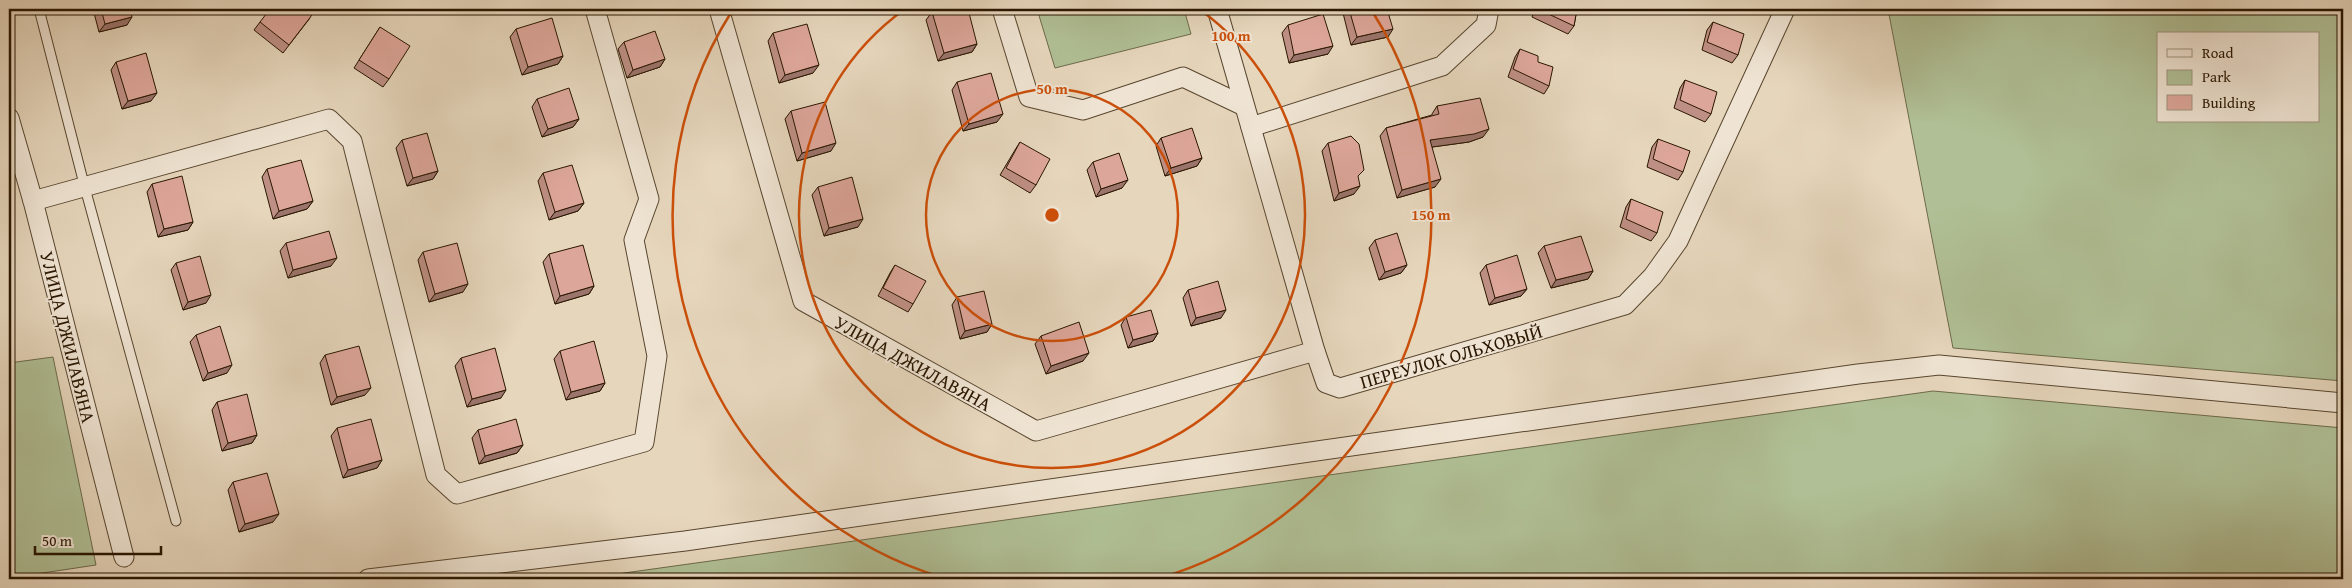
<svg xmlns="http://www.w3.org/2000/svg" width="2352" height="588" viewBox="0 0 2352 588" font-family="'Gentium Book Plus',serif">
<rect width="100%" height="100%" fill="#e6d6bc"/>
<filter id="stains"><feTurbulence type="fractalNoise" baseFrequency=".004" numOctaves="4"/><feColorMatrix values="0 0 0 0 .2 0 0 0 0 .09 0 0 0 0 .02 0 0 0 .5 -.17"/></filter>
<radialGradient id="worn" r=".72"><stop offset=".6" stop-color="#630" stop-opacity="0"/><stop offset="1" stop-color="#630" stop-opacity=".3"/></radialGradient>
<!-- green -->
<g fill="#b0bf95" stroke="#6c6a4a" fill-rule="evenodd">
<path d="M1037,9H1184L1191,34L1055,68Z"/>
<path d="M1888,9H2343V381L1953,348ZM2158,34H2318V121H2158Z"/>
<path d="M53,357L96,565L9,578V363Z"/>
<path d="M1933,391L2343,428V579H581Z"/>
</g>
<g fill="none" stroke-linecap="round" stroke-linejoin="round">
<defs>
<path id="lane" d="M39,9L85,188L176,521"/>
<g id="street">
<path d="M719,9L803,301L1036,431L1315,351"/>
<path d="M1002,9L1029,97L1083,110L1183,77L1244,106"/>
<path d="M1217,9L1315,351L1326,383L1340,388L1625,305L1653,276L1678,241L1785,9"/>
<path d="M9,118L33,201L124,557"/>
<path d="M1251,127L1442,66L1486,25L1489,9"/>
<path d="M33,201L329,119L352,141L436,475L457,494L644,442L657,356L634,240L649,199L595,9"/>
<path d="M368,579L685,541L1858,374L1939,365L2343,403"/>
</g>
</defs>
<!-- lane casing -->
<use href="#lane" stroke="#58462f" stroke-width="11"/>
<!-- street casing -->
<use href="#street" stroke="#58462f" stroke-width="21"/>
<!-- lane -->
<use href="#lane" stroke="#efe4d3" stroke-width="9"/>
<!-- street -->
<use href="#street" stroke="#efe4d3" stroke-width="19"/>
</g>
<!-- wall -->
<g fill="#be8f84" stroke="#291600">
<path d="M93,9H130L127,25L99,32Z"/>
<path d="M758,9H780L760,14Z"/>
<path d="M1346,9H1387L1388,37L1351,45L1343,13Z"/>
<path d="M1535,9H1577L1574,26L1568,34L1532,17Z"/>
<path d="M932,12L977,44L972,52L938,61L926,20Z"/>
<path d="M310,18L283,53L254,30L260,22Z"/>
<path d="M1713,22L1738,55L1732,63L1702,50L1707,30Z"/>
<path d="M1288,25L1328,54L1289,63L1282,33Z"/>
<path d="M380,27L389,79L383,87L354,68Z"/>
<path d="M516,29L563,56L558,64L522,75L510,37Z"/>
<path d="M773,33L813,73L779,83L768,41Z"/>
<path d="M624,42L665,59L660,67L627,78L618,49Z"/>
<path d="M1520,49L1549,86L1544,94L1508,77L1515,57Z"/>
<path d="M116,62L151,101L122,109L111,70Z"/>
<path d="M1685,80L1711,114L1705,122L1674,108L1680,88Z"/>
<path d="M957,82L997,122L963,131L952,90Z"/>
<path d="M537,99L579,119L573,127L542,137L532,107Z"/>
<path d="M1437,106L1483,137L1469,142L1432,147L1435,187L1397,198L1380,136L1386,128L1432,115V114Z"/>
<path d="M791,111L831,151L797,161L785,119Z"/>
<path d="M1161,138L1202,158L1197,166L1165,176L1156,146Z"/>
<path d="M1658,139L1683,172L1678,180L1647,167L1652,147Z"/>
<path d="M402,140L438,171L433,179L407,186L396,148Z"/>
<path d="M1020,142L1036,185L1030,193L1000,175L1015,150Z"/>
<path d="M1328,143L1354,194L1334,201L1322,151Z"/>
<path d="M1093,162L1122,188L1096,197L1087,170Z"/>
<path d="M267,169L313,201L307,209L273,219L262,177Z"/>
<path d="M543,173L584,203L578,211L549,220L538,181Z"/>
<path d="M152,184L193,222L188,230L158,237L147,192Z"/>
<path d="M818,187L858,227L824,236L812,195Z"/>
<path d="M1631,199L1657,233L1651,241L1620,227L1626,207Z"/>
<path d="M1375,240L1407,265L1401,273L1379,280L1369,248Z"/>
<path d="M286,243L331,266L288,278L280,251Z"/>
<path d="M1544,246L1593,271L1588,279L1551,288L1538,253Z"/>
<path d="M423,252L463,292L429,302L418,260Z"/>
<path d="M549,254L594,286L589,294L555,304L543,262Z"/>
<path d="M176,263L206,303L183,310L171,270Z"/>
<path d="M895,265L913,304L908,312L878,296L890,273Z"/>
<path d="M1486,265L1527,289L1521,296L1489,305L1480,273Z"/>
<path d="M1188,290L1221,318L1191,326L1183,298Z"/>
<path d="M957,297L992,324L987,332L960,339L952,305Z"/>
<path d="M1126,317L1158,333L1153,341L1128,348L1121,325Z"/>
<path d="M196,335L227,373L203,381L190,342Z"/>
<path d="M1041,336L1083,361L1046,374L1035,344Z"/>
<path d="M560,351L605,383L600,391L566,400L554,359Z"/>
<path d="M325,355L365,395L331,405L320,363Z"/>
<path d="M461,358L501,398L467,407L455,366Z"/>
<path d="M217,402L257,435L252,443L222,451L212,410Z"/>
<path d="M337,428L382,460L377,468L343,478L331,436Z"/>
<path d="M478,430L523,445L517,453L479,464L472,438Z"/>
<path d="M233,482L273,522L239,532L228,490Z"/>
</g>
<!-- shaded-wall -->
<g fill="#9b746c" stroke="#291600">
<path d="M764,9H780L760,14Z"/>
<path d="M132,17L127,25L99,32L105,24Z"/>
<path d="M1393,29L1388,37L1351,45L1357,37Z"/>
<path d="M977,44L972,52L938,61L944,53Z"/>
<path d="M1333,46L1328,54L1289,63L1294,55Z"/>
<path d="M563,56L558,64L522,75L528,67Z"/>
<path d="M665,59L660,67L627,78L633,70Z"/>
<path d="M819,65L813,73L779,83L785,75Z"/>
<path d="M157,93L151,101L122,109L128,101Z"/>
<path d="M1003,114L997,122L963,131L969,124Z"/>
<path d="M579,119L573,127L542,137L548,129Z"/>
<path d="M1489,129L1483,137L1469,142L1425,148L1430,140Z"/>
<path d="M836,143L831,151L797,161L802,153Z"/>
<path d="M1202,158L1197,166L1165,176L1171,168Z"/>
<path d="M438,171L433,179L407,186L413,178Z"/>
<path d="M1441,179L1435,187L1397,198L1402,190Z"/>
<path d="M1128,180L1122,188L1096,197L1101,189Z"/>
<path d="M1360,186L1354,194L1334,201L1339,193Z"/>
<path d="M313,201L307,209L273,219L279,211Z"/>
<path d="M584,203L578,211L549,220L555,212Z"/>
<path d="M863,219L858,227L824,236L829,228Z"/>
<path d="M193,222L188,230L158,237L164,229Z"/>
<path d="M337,258L331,266L288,278L293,270Z"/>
<path d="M1407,265L1401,273L1379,280L1385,272Z"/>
<path d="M1593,271L1588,279L1551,288L1556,280Z"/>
<path d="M468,284L463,292L429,302L435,294Z"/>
<path d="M594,286L589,294L555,304L560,296Z"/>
<path d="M1527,289L1521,296L1489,305L1495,298Z"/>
<path d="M211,295L206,303L183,310L188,302Z"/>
<path d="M1226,310L1221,318L1191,326L1196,318Z"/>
<path d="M992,324L987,332L960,339L965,331Z"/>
<path d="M1158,333L1153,341L1128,348L1133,340Z"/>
<path d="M1089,353L1083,361L1046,374L1051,366Z"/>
<path d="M232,365L227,373L203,381L208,373Z"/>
<path d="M605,383L600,391L566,400L571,392Z"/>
<path d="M371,388L365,395L331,405L337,397Z"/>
<path d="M506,390L501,398L467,407L472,399Z"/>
<path d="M257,435L252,443L222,451L228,443Z"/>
<path d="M523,445L517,453L479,464L485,456Z"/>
<path d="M382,460L377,468L343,478L348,470Z"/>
<path d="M279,514L273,522L239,532L245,524Z"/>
</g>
<!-- building -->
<g fill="#dda69a" stroke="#291600">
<path d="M101,9H130L132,17L105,24Z"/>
<path d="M270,9H313L315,11L289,45L260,22Z"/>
<path d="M944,9H968L977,44L944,53L932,12Z"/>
<path d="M1349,9H1387L1393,29L1357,37Z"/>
<path d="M1538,9H1577L1574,26Z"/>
<path d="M1323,14L1333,46L1294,55L1288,25Z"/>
<path d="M552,18L563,56L528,67L516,29Z"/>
<path d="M1713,22L1744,34L1738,55L1707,42Z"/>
<path d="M807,24L819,65L785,75L773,33Z"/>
<path d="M380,27L410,46L389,79L359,60Z"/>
<path d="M655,31L665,59L633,70L624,42Z"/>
<path d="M1520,49L1538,56V62L1553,67L1549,86L1513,69Z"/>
<path d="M146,53L157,93L128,101L116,62Z"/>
<path d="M991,73L1003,114L969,124L957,82Z"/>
<path d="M1685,80L1717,92L1711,114L1680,100Z"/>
<path d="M569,88L579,119L548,129L537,99Z"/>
<path d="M1480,98L1489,129L1474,134L1430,140L1441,179L1402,190L1386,128L1439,114L1437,106Z"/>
<path d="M825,102L836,143L802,153L791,111Z"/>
<path d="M1192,128L1202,158L1171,168L1161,138Z"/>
<path d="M427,133L438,171L413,178L402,140Z"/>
<path d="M1351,136L1359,144L1364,170L1358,176L1360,186L1339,193L1328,143Z"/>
<path d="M1658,139L1690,151L1683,172L1653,159Z"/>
<path d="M1020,142L1050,159L1036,185L1006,168Z"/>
<path d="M1119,153L1128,180L1101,189L1093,162Z"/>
<path d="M301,160L313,201L279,211L267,169Z"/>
<path d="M572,165L584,203L555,212L543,173Z"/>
<path d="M182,176L193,222L164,229L152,184Z"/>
<path d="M852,177L863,219L829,228L818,187Z"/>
<path d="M1631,199L1663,212L1657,233L1626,219Z"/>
<path d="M329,231L337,258L293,270L286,243Z"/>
<path d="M1397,233L1407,265L1385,272L1375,240Z"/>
<path d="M1581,236L1593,271L1556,280L1544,246Z"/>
<path d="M457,243L468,284L435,294L423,252Z"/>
<path d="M583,245L594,286L560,296L549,254Z"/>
<path d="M1517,255L1527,289L1495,298L1486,265Z"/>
<path d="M200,256L211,295L188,302L176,263Z"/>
<path d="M895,265L926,281L913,304L883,288Z"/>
<path d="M1218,281L1226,310L1196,318L1188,290Z"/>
<path d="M984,291L992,324L965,331L957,297Z"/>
<path d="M1151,310L1158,333L1133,340L1126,317Z"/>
<path d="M1079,322L1089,353L1051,366L1041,336Z"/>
<path d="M220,326L232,365L208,373L196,335Z"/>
<path d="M594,341L605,383L571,392L560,351Z"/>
<path d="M359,346L371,388L337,397L325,355Z"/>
<path d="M495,348L506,390L472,399L461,358Z"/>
<path d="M247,394L257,435L228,443L217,402Z"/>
<path d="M371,419L382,460L348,470L337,428Z"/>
<path d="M516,419L523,445L485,456L478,430Z"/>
<path d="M267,473L279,514L245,524L233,482Z"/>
</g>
<!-- distance rings -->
<g fill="none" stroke="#cb4f0a" stroke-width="2.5">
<circle cx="1052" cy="215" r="126"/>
<path d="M1199 9A253 253 0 1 1 905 9"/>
<path d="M944 578A379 379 0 0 1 732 11M1372 11A379 379 0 0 1 1160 578"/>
</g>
<g text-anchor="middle" stroke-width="4" stroke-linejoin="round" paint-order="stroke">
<!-- street labels -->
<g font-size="19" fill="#291600" stroke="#efe4d3">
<text transform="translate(68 337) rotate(76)" y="7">УЛИЦА ДЖИЛАВЯНА</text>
<text transform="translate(1451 356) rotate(-16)" y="7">ПЕРЕУЛОК ОЛЬХОВЫЙ</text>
<text transform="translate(913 363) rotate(29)" y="7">УЛИЦА ДЖИЛАВЯНА</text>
</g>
</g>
<circle cx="1052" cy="215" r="8" fill="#cb4f0a" stroke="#efe4d3" stroke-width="2.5"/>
<g font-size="15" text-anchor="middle" font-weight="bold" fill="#cb4f0a" stroke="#efe4d3" stroke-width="4" stroke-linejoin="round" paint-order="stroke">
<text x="1231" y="41">100 m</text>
<text x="1052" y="94">50 m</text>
<text x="1431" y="220">150 m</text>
</g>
<!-- margin -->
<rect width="2352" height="588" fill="none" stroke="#e6d6bc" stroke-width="30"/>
<rect x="10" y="10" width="2332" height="568" fill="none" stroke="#291600" stroke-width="2.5"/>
<rect x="15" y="15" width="2322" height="558" fill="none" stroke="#291600"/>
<!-- legend -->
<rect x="2157" y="32" width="162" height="90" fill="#efe4d3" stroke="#a0927f"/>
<rect x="2167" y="49" width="25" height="8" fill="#efe4d3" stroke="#a0927f"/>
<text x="2202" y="58" font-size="15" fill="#291600">Road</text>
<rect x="2167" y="70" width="25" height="15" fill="#b0bf95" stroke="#a0927f"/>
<text x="2202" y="82" font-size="15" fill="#291600">Park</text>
<rect x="2167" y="95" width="25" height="15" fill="#dda69a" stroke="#a0927f"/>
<text x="2202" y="108" font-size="15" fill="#291600">Building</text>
<!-- scale -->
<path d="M35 546v8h126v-8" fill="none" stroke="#291600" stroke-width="2.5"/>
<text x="42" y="546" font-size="15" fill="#291600" stroke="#efe4d3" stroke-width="4" paint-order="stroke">50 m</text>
<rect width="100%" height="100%" filter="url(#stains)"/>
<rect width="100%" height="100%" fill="url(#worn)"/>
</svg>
